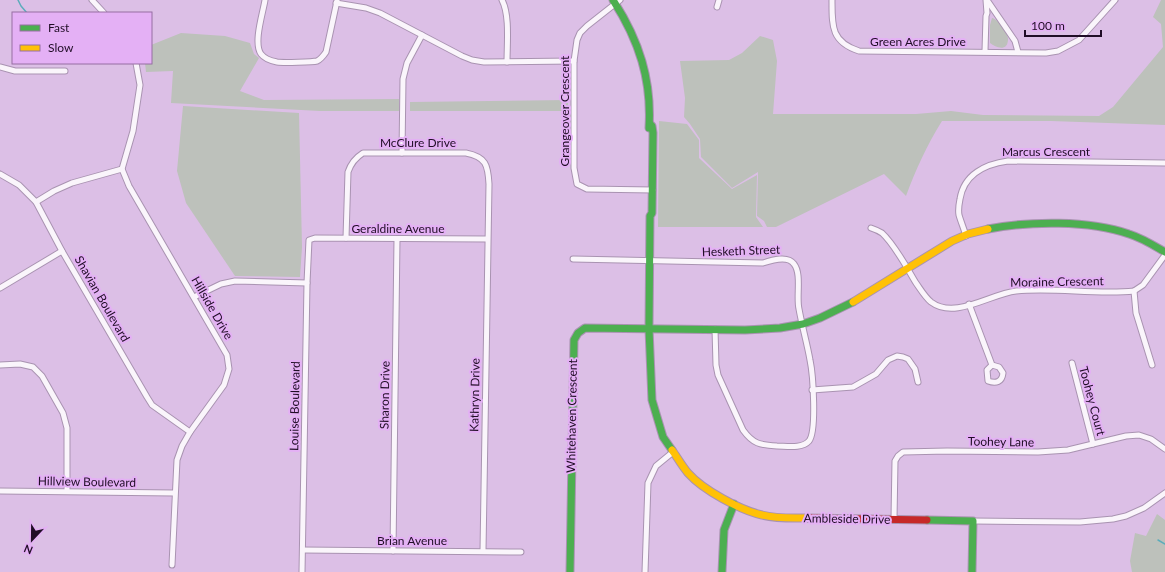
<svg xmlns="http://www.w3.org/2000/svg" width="1165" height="572" viewBox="0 0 1165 572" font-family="Lato,sans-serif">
<rect width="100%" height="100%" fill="#dcbfe6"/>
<!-- green -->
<g fill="#bdc1bb">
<path d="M1161,0H1165V125L1051,121H942C927,145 916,169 906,196L884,174L776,227H767L764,221L757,216L758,172L732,188L701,157L700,139L690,124L684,117L685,98L680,61L729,60L742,53L760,36L773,40L777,61L773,114H916L951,111L983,115L1099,116L1113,107L1163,47L1161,24L1153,17Z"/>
<path d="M992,18C998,19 1008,33 1008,39C1008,52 996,48 990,43V25Z"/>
<path d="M181,33L225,36L250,43L254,54L259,58L240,91L264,100L399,99V111H320L171,103L173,71L146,72L145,63H151V45Z"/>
<path d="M568,100V111H410V102Z"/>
<path d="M183,106L299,113L302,247L300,277L235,276L186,203L177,171Z"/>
<path d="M659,121L687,124L699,140V158L732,189L757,175L756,217L763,227H658Z"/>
<path d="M1157,514L1165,520V572H1132L1130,561L1135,533L1146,536Z"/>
</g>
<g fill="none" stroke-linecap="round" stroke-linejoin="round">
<!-- stream -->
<g stroke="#5cacbb" stroke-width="1.5">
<path d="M18,0L21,6L27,13"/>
<path d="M1158,540L1165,544"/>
</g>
<defs>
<g id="street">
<path d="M92,0L104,13"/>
<path d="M265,0C263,13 253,43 261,54C264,58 272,61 277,62C283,63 313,62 317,61C321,59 324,55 326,52L337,1"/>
<path d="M502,0C510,15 507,44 507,62"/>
<path d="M620,0L587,26L580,33L577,40L574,61V168L577,184L587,189L653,190"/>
<path d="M832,0C832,26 831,42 859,51L1046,53L1058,51L1079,40L1115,0"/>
<path d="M987,0L1015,41L1018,52"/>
<path d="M336,3L366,8L380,13L462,56L472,60L484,62L574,61"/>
<path d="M717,7L719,0"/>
<path d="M985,51L986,16L987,13L986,0"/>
<path d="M136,63L140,85L133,131L122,169L129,186L227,355L229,369L224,385L190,432L182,446L177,460L172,565"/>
<path d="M0,67L15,71H65"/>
<path d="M402,153L403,79L407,63L422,35"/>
<path d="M0,174L19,185L36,202L62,251L147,397L152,405L190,432"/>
<path d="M36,202L54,191L72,183L122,169"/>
<path d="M871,228C874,229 879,231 882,233C895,245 907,268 916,283C921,290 925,297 931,302C955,320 990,294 1016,291C1054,287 1096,295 1134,291L1143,285L1165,255"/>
<path d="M966,236C964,229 961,222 959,215C958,210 959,204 960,199C964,174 986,164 1008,161L1165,163"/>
<path d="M346,238L348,172C351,163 355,158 363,153H466C486,157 488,165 489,184L483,551"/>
<path d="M573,259L763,263C772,260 788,255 794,264C802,274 796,297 799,309C802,326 807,343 810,360C813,374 817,431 809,441C802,449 786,446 777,446C760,445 753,444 743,430L718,375L716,365L715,329"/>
<path d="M0,288L62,251"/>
<path d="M1134,291L1136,313L1152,365"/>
<path d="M194,297L221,284L235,281L307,283"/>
<path d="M969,304L992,365L987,370L988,381C996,384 1002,382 1003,373L999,367L992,365"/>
<path d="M1072,363L1093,444"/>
<path d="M0,365L20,364L33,367L42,376L63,413L67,428V491"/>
<path d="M812,390L853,387L876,374L888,360L897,356L903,357L908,359L915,369L918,382"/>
<path d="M0,491L174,493"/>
<path d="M894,519L895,461L898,456L903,452L947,451L1038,452L1068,450L1126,436L1139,435L1151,439L1165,449"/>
<path d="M973,521L1080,522L1113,519L1126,516L1144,508L1165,493"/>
<path d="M303,550L521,552"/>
<path d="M393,551L397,239"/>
<path d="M302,572L307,283L309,240L315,238L487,239"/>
<path d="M645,572L648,483L656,466L673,452"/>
</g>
<g id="fast">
<path d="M613,0C639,40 652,80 649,128"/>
<path d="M650,124L652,126L653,133L652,213L650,216L649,329L652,400L663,437L672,450"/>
<path d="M988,229C1029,221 1089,220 1129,234C1142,238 1153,245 1165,252"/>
<path d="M927,520L973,521L972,572"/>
<path d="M570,572L574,340L578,333L585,328L745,330L780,328L803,324L820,318L853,302"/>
<path d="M722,572L724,530L734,504"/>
</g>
<g id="slow">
<path d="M853,302L952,241L968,234L988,229"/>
<path d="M672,450C677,457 682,466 688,473C703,490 740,510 762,515C777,519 793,518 808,518"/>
</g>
<path id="jam" d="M808,518L927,520"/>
</defs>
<!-- street casing -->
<use href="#street" stroke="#a993b1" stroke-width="7"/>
<!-- fast casing -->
<use href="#fast" stroke="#a993b1" stroke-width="9"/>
<!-- slow casing -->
<use href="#slow" stroke="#a993b1" stroke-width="9"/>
<!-- jam casing -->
<use href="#jam" stroke="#a993b1" stroke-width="9"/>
<!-- street -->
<use href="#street" stroke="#faf5fb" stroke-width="5"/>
<!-- fast -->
<use href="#fast" stroke="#4caf50" stroke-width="7"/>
<!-- slow -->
<use href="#slow" stroke="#ffc107" stroke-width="7"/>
<!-- jam -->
<use href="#jam" stroke="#c62828" stroke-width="7"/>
</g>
<g text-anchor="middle" stroke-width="4" stroke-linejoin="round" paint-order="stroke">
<!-- street labels -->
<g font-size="12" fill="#200d26" stroke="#e4b0f5">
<text x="918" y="46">Green Acres Drive</text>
<text transform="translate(565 111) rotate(-90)" y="4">Grangeover Crescent</text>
<text x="418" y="147">McClure Drive</text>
<text x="1046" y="156">Marcus Crescent</text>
<text x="398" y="233">Geraldine Avenue</text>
<text transform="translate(741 251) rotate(-2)" y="4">Hesketh Street</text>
<text transform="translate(1057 282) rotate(-1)" y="4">Moraine Crescent</text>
<text transform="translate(102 299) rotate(60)" y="4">Shavian Boulevard</text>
<text transform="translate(212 308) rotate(60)" y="4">Hillside Drive</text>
<text transform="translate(385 395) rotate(-89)" y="4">Sharon Drive</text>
<text transform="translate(475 395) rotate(-89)" y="4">Kathryn Drive</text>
<text transform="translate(1092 401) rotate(75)" y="4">Toohey Court</text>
<text transform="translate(295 406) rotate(-89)" y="4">Louise Boulevard</text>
<text transform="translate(572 416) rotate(-89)" y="4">Whitehaven Crescent</text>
<text transform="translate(1001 442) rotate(1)" y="4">Toohey Lane</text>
<text transform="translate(87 482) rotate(1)" y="4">Hillview Boulevard</text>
<text transform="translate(847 519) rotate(1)" y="4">Ambleside Drive</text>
<text x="412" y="545">Brian Avenue</text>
</g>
</g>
<!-- legend -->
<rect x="12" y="12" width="140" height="52" fill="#e4b0f5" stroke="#966fa2"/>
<rect x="20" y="25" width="20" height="6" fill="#4caf50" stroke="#966fa2"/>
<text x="48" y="32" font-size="12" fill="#200d26">Fast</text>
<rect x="20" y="45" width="20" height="6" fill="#ffc107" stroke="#966fa2"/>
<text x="48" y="52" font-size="12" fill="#200d26">Slow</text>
<!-- north arrow -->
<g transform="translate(32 540) rotate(202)" stroke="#e4b0f5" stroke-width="3" paint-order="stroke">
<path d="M0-3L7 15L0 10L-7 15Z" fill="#200d26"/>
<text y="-6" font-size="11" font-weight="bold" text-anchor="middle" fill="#200d26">N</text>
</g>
<!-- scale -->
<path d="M1025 30v6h76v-6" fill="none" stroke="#200d26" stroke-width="2"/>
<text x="1031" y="30" font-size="12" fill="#200d26" stroke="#e4b0f5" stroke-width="3" paint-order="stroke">100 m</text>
</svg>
